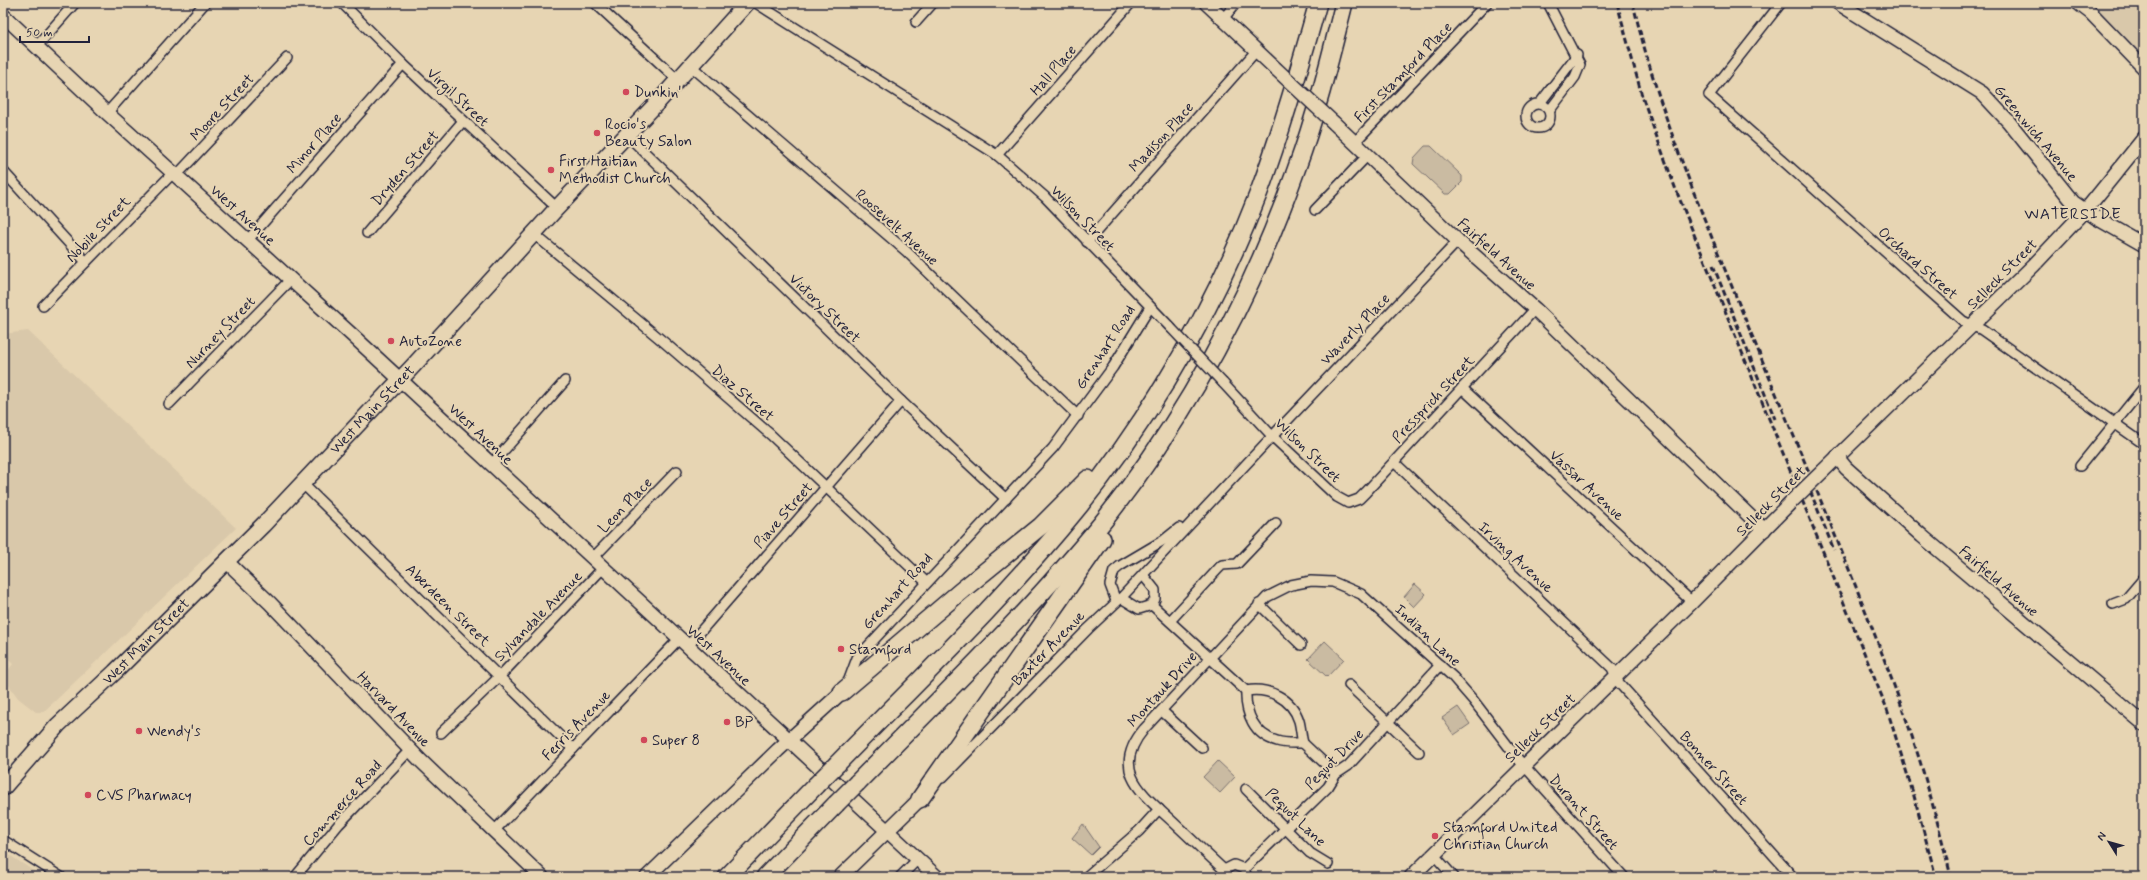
<svg xmlns="http://www.w3.org/2000/svg" width="2147" height="880" viewBox="0 0 2147 880" font-family="Mynerve,sans-serif">
<rect width="100%" height="100%" fill="#e7d5b3"/>
<filter id="ink" filterUnits="userSpaceOnUse"><feTurbulence type="fractalNoise" baseFrequency=".025" numOctaves="2"/><feDisplacementMap in="SourceGraphic" scale="8" xChannelSelector="R" yChannelSelector="G"/><feConvolveMatrix kernelMatrix="1 2 1 2 8 2 1 2 1" color-interpolation-filters="sRGB"/></filter>
<g filter="url(#ink)">
<!-- built -->
<g fill="#d9c8aa">
<path d="M2090,3H2144V59Z"/>
<path d="M28,331L236,528L54,702L43,712H36L18,698L3,677L13,664L3,655V334Z"/>
<path d="M3,851L43,877H3Z"/>
</g>
<!-- green -->
<g fill="#cabba2" stroke="#766e6e">
<path d="M1425,146H1431L1462,176V182L1450,194H1445L1413,164L1414,158Z"/>
<path d="M1415,584L1426,594L1414,607L1404,597Z"/>
<path d="M1325,641L1344,659L1327,677L1308,659Z"/>
<path d="M1458,707L1470,724L1454,735L1442,718Z"/>
<path d="M1218,761L1235,777L1220,793L1203,777Z"/>
<path d="M1083,824L1099,847L1091,855L1072,838Z"/>
</g>
<g fill="none" stroke-linecap="round" stroke-linejoin="round">
<defs>
<g id="street">
<path d="M342,3L403,64L557,208"/>
<path d="M595,3L678,80"/>
<path d="M756,3L997,155L1045,197L1171,328"/>
<path d="M1548,3L1580,65L1575,77L1550,110"/>
<path d="M1781,3L1709,95L1963,321L1982,330L2144,444"/>
<path d="M1223,19L1236,3"/>
<path d="M916,22L933,3"/>
<path d="M37,46L75,3"/>
<path d="M691,66L906,251L1078,416"/>
<path d="M1540,103L1577,55"/>
<circle cx="1538" cy="116" r="12"/>
<path d="M107,113L205,3"/>
<path d="M627,135L901,401L1006,499"/>
<path d="M1355,142L1487,3"/>
<path d="M997,155L1131,3"/>
<path d="M3,171L86,262"/>
<path d="M176,176L287,58"/>
<path d="M1315,210L1368,155"/>
<path d="M367,233L463,121"/>
<path d="M534,234L665,343L771,435L926,582"/>
<path d="M247,241L403,64"/>
<path d="M1087,242L1257,50"/>
<path d="M43,306L173,173"/>
<path d="M1223,383L1272,436L1337,497L1348,503L1359,499L1366,492L1535,309"/>
<path d="M1462,388L1692,602"/>
<path d="M169,404L290,280"/>
<path d="M1394,462L1612,668L1619,683L1793,877"/>
<path d="M491,465L565,381"/>
<path d="M2080,466L2144,387"/>
<path d="M302,483L573,749"/>
<path d="M592,559L677,471"/>
<path d="M1121,598L1139,609L1152,605L1155,599V590L1143,575"/>
<path d="M1116,601L1110,585L1114,571L1120,566L1164,540L1179,528"/>
<path d="M1259,604L1301,645"/>
<path d="M2113,604L2126,599L2144,578"/>
<path d="M1152,605L1246,691"/>
<path d="M1170,621L1219,568L1222,565L1237,564L1276,523"/>
<path d="M687,647L901,401"/>
<path d="M848,682L857,658L1053,448L1113,367L1150,307"/>
<path d="M1349,685L1419,752"/>
<path d="M1246,691C1245,713 1254,735 1277,741C1285,744 1294,743 1303,743"/>
<path d="M1246,691C1268,687 1292,698 1299,721C1301,728 1301,736 1303,743"/>
<path d="M1162,711L1202,748"/>
<path d="M441,733L500,676L603,568"/>
<path d="M1303,743L1336,774"/>
<path d="M942,778L1088,629L1121,598L1264,445L1458,241"/>
<path d="M1246,789L1310,853L1328,864"/>
<path d="M494,831L679,639"/>
<path d="M3,840L61,877"/>
<path d="M1434,855L1454,877"/>
<path d="M1244,869L1328,787L1336,774L1348,766L1440,665"/>
<path d="M1224,870C1207,854 1190,838 1173,822C1143,794 1109,771 1144,729L1267,597L1291,585L1311,581L1333,582L1361,594L1453,677L1473,700L1518,759L1624,877"/>
<path d="M295,877L339,824L410,750"/>
<path d="M900,877L918,859"/>
<path d="M1086,877L1139,831L1159,809"/>
<path d="M1222,877L1224,870L1234,865L1244,869L1247,877"/>
</g>
<g id="secondary">
<path d="M1206,3L1275,68"/>
<path d="M1838,3L1982,93L2008,121L2073,202L2095,217L2144,245"/>
<path d="M2078,3L2091,13L2144,68"/>
<path d="M3,15L107,113L352,335L937,877"/>
<path d="M1334,123L1458,241L1535,309L1764,530"/>
<path d="M1837,457L1846,468L1922,536L2144,724"/>
<path d="M1823,471L2034,265L2085,211L2144,138"/>
<path d="M226,561L270,603L420,760L542,877"/>
<path d="M647,877L778,750L842,692"/>
<path d="M840,877L920,799"/>
<path d="M1411,877L1692,602L1791,502"/>
</g>
<g id="primary">
<path id="s1" d="M3,788L58,725L115,672L263,525L414,365L557,208L658,102L747,3"/>
</g>
<g id="highway">
<path d="M842,692L961,591L1041,526L1088,479"/>
<path d="M837,764C918,681 1003,600 1076,510C1153,415 1215,306 1259,192C1282,130 1300,66 1318,3"/>
<path d="M857,783C940,698 1027,615 1102,523C1186,418 1251,297 1296,170C1316,116 1330,59 1344,3"/>
<path d="M920,799L1102,539"/>
<path d="M727,877L816,785"/>
<path d="M765,877L836,804"/>
</g>
</defs>
<!-- street casing -->
<use href="#street" stroke="#22223b" stroke-width="12"/>
<!-- secondary casing -->
<use href="#secondary" stroke="#22223b" stroke-width="16"/>
<!-- primary casing -->
<use href="#primary" stroke="#22223b" stroke-width="18"/>
<!-- highway casing -->
<use href="#highway" stroke="#22223b" stroke-width="20"/>
<!-- street -->
<use href="#street" stroke="#e7d5b3" stroke-width="9"/>
<!-- secondary -->
<use href="#secondary" stroke="#e7d5b3" stroke-width="13"/>
<!-- primary -->
<use href="#primary" stroke="#e7d5b3" stroke-width="15"/>
<!-- highway -->
<use href="#highway" stroke="#e7d5b3" stroke-width="17"/>
<!-- rail -->
<g stroke="#22223b" stroke-width="3" stroke-dasharray="6 3" stroke-linecap="butt">
<path d="M1617,3L1642,96L1676,190L1887,709L1914,796L1936,877"/>
<path d="M1633,3C1656,104 1696,199 1735,294C1790,430 1850,564 1900,702C1921,759 1937,818 1951,877"/>
<path d="M1713,265L1775,419"/>
<path d="M1807,483L1834,550"/>
</g>
<defs>
<path id="street-bridge" d="M1171,328L1223,383"/>
<g id="secondary-bridge">
<path d="M1275,68L1334,123"/>
<path d="M1791,502L1823,471"/>
</g>
<g id="highway-bridge">
<path d="M816,785L837,764"/>
<path d="M836,804L857,783"/>
</g>
</defs>
<!-- street-bridge casing -->
<use href="#street-bridge" stroke="#22223b" stroke-width="12" stroke-linecap="butt"/>
<!-- secondary-bridge casing -->
<use href="#secondary-bridge" stroke="#22223b" stroke-width="16" stroke-linecap="butt"/>
<!-- highway-bridge casing -->
<use href="#highway-bridge" stroke="#22223b" stroke-width="20" stroke-linecap="butt"/>
<!-- street-bridge -->
<use href="#street-bridge" stroke="#e7d5b3" stroke-width="9"/>
<!-- secondary-bridge -->
<use href="#secondary-bridge" stroke="#e7d5b3" stroke-width="13"/>
<!-- highway-bridge -->
<use href="#highway-bridge" stroke="#e7d5b3" stroke-width="17"/>
</g>
</g>
<!-- markers -->
<g fill="#d1495b" stroke="#e7d5b3" stroke-width="1.5">
<circle cx="626" cy="92" r="4"/>
<circle cx="597" cy="133" r="4"/>
<circle cx="551" cy="170" r="4"/>
<circle cx="391" cy="341" r="4"/>
<circle cx="841" cy="649" r="4"/>
<circle cx="727" cy="722" r="4"/>
<circle cx="139" cy="731" r="4"/>
<circle cx="644" cy="740" r="4"/>
<circle cx="88" cy="795" r="4"/>
<circle cx="1435" cy="836" r="4"/>
</g>
<g text-anchor="middle" stroke-width="4" stroke-linejoin="round" paint-order="stroke">
<!-- street labels -->
<g font-size="15" fill="#22223b" stroke="#e7d5b3">
<text transform="translate(1053 70) rotate(-49)" y="5">Hall Place</text>
<text transform="translate(1403 72) rotate(-46)" y="5">First Stamford Place</text>
<text transform="translate(458 97) rotate(43)" y="5">Virgil Street</text>
<text transform="translate(222 107) rotate(-47)" y="5">Moore Street</text>
<text transform="translate(2036 133) rotate(50)" y="5">Greenwich Avenue</text>
<text transform="translate(1161 137) rotate(-48)" y="5">Madison Place</text>
<text transform="translate(314 143) rotate(-49)" y="5">Minor Place</text>
<text transform="translate(405 168) rotate(-49)" y="5">Dryden Street</text>
<text transform="translate(243 215) rotate(42)" y="5">West Avenue</text>
<text transform="translate(1083 218) rotate(46)" y="5">Wilson Street</text>
<text transform="translate(897 227) rotate(42)" y="5">Roosevelt Avenue</text>
<text transform="translate(98 229) rotate(-46)" y="5">Nobile Street</text>
<text transform="translate(1497 254) rotate(42)" y="5">Fairfield Avenue</text>
<text transform="translate(1918 263) rotate(42)" y="5">Orchard Street</text>
<text transform="translate(2002 274) rotate(-45)" y="5">Selleck Street</text>
<text transform="translate(825 308) rotate(44)" y="5">Victory Street</text>
<text transform="translate(1355 329) rotate(-46)" y="5">Waverly Place</text>
<text transform="translate(220 332) rotate(-46)" y="5">Nurney Street</text>
<text transform="translate(1105 347) rotate(-57)" y="5">Grenhart Road</text>
<text transform="translate(743 393) rotate(41)" y="5">Diaz Street</text>
<text transform="translate(1433 399) rotate(-47)" y="5">Pressprich Street</text>
<text dy="5" stroke="none"><textPath href="#s1" startOffset="529">West Main Street</textPath></text>
<text transform="translate(481 434) rotate(43)" y="5">West Avenue</text>
<text transform="translate(1308 450) rotate(44)" y="5">Wilson Street</text>
<text transform="translate(1587 485) rotate(43)" y="5">Vassar Avenue</text>
<text transform="translate(1771 501) rotate(-45)" y="5">Selleck Street</text>
<text transform="translate(625 505) rotate(-46)" y="5">Leon Place</text>
<text transform="translate(783 515) rotate(-49)" y="5">Piave Street</text>
<text transform="translate(1516 557) rotate(43)" y="5">Irving Avenue</text>
<text transform="translate(1999 581) rotate(41)" y="5">Fairfield Avenue</text>
<text transform="translate(897 591) rotate(-48)" y="5">Grenhart Road</text>
<text transform="translate(448 605) rotate(44)" y="5">Aberdeen Street</text>
<text transform="translate(538 616) rotate(-46)" y="5">Sylvandale Avenue</text>
<text transform="translate(1428 635) rotate(43)" y="5">Indian Lane</text>
<text dy="5" stroke="none"><textPath href="#s1" startOffset="205">West Main Street</textPath></text>
<text transform="translate(1048 648) rotate(-46)" y="5">Baxter Avenue</text>
<text transform="translate(719 655) rotate(43)" y="5">West Avenue</text>
<text transform="translate(1162 689) rotate(-48)" y="5">Montauk Drive</text>
<text transform="translate(394 709) rotate(46)" y="5">Harvard Avenue</text>
<text transform="translate(576 725) rotate(-46)" y="5">Ferris Avenue</text>
<text transform="translate(1540 728) rotate(-44)" y="5">Selleck Street</text>
<text transform="translate(1334 759) rotate(-46)" y="5">Pequot Drive</text>
<text transform="translate(1714 768) rotate(48)" y="5">Bonner Street</text>
<text transform="translate(342 803) rotate(-48)" y="5">Commerce Road</text>
<text transform="translate(1584 812) rotate(48)" y="5">Durant Street</text>
<text transform="translate(1296 817) rotate(44)" y="5">Pequot Lane</text>
</g>
<!-- poi labels -->
<g font-size="15" fill="#22223b" stroke="#e7d5b3" text-anchor="start">
<text x="634" y="97">Dunkin'</text>
<text x="605" y="129">Rocio's<tspan x="605" dy="17">Beauty Salon</tspan></text>
<text x="559" y="166">First Haitian<tspan x="559" dy="17">Methodist Church</tspan></text>
<text x="399" y="346">AutoZone</text>
<text x="849" y="654">Stamford</text>
<text x="735" y="727">BP</text>
<text x="147" y="736">Wendy's</text>
<text x="652" y="745">Super 8</text>
<text x="96" y="800">CVS Pharmacy</text>
<text x="1443" y="832">Stamford United<tspan x="1443" dy="17">Christian Church</tspan></text>
</g>
<!-- neighbourhood labels -->
<g font-size="16" letter-spacing="1" fill="#22223b" stroke="#e7d5b3">
<text x="2073" y="219">WATERSIDE</text>
</g>
</g>
<!-- margin -->
<rect width="2147" height="880" fill="none" stroke="#e7d5b3" stroke-width="16"/>
<rect x="8" y="8" width="2131" height="864" fill="none" stroke="#22223b" stroke-width="1.5" filter="url(#ink)"/>
<!-- north arrow -->
<g transform="translate(2109 842) rotate(307)" stroke="#e7d5b3" stroke-width="3" paint-order="stroke">
<path d="M0-3L7 15L0 10L-7 15Z" fill="#22223b"/>
<text y="-6" font-size="11" font-weight="bold" text-anchor="middle" fill="#22223b">N</text>
</g>
<!-- scale -->
<path d="M20 36v6h69v-6" fill="none" stroke="#22223b" stroke-width="2"/>
<text x="26" y="36" font-size="12" fill="#22223b" stroke="#e7d5b3" stroke-width="3" paint-order="stroke">50 m</text>
</svg>
